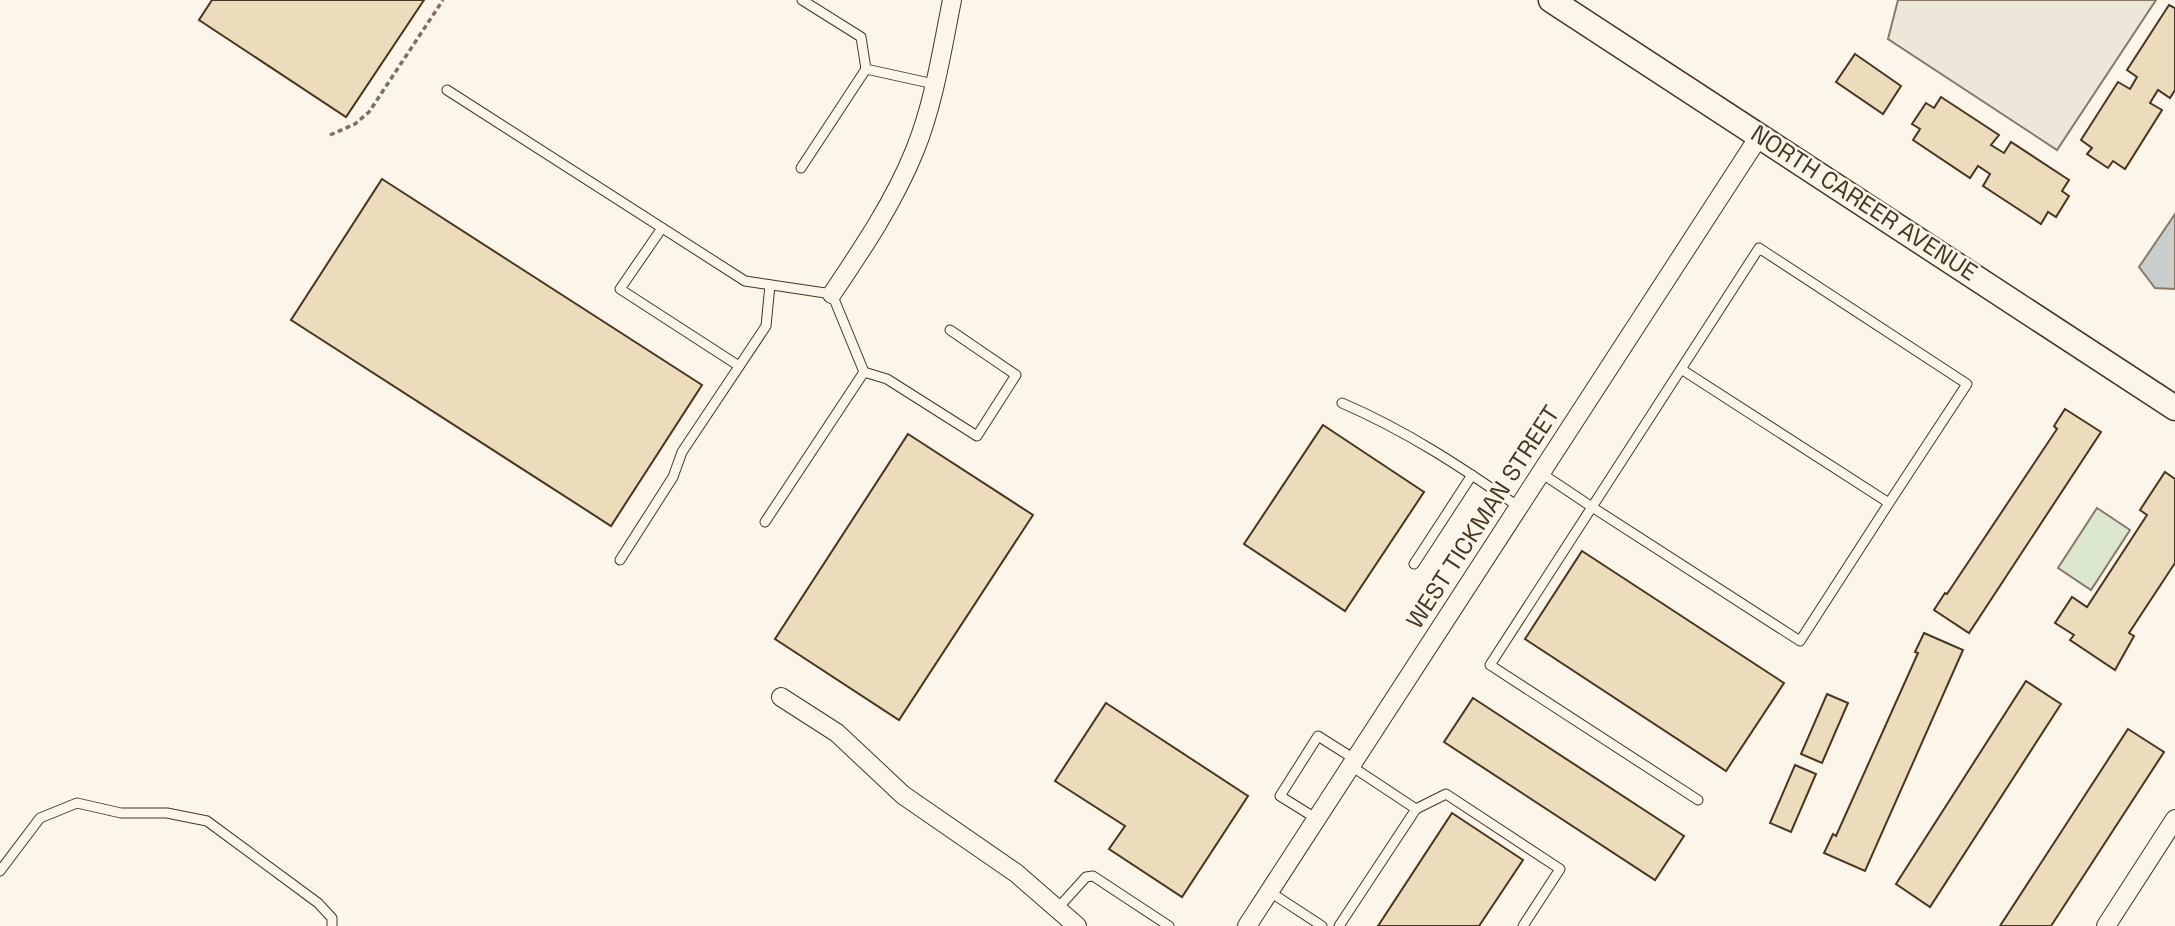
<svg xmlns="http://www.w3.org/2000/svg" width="2175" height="926" viewBox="0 0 2175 926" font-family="'Space Grotesk',sans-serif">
<rect width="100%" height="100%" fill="#fbf6e9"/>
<!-- green -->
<path fill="#dce7d0" stroke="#887966" stroke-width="2" d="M2097,508L2130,530L2091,590L2058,568Z"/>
<!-- parking -->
<path fill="#ede7d9" stroke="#887966" stroke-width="2" d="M1898,0H2156L2057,150L1888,39Z"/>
<!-- water -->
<path fill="#c9cecd" stroke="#887966" stroke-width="2" d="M2175,214V289L2155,288L2139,267Z"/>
<!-- building -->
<g fill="#ecdcbc" stroke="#4a3520" stroke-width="2">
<path d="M212,0H424L346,117L199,20Z"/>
<path d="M2169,5L2175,8V90L2170,98L2158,90L2150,103L2162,110L2125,169L2113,161L2108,168L2087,154L2092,148L2081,140L2118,82L2130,89L2137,77L2127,70Z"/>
<path d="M1855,54L1901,86L1883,114L1836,82Z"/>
<path d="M1941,97L1999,135L1991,145L2004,153L2011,142L2069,180L2062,191L2069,196L2056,217L2048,212L2041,224L1983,186L1990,174L1978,166L1970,178L1913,140L1920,129L1912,124L1926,103L1934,108Z"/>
<path d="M382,179L702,385L611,526L291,320Z"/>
<path d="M2065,409L2101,432L1969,633L1934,610L1945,593L1947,594L2057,429L2054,426Z"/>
<path d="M1323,425L1424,492L1345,611L1244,544Z"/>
<path d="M908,434L1033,515L899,720L775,639Z"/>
<path d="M2165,472L2175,479V563L2129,633L2134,636L2115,670L2070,640L2074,635L2055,623L2072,597L2087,607L2147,515L2140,510Z"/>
<path d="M1582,551L1784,683L1726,771L1525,639Z"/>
<path d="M1924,633L1963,650L1865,871L1824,853L1833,834L1836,836L1918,653L1915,652Z"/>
<path d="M2026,681L2061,704L1930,907L1896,884Z"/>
<path d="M1827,694L1848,703L1822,763L1801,754Z"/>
<path d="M1473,698L1684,836L1655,880L1444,742Z"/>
<path d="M1106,703L1248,796L1182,897L1109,849L1125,826L1055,781Z"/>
<path d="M2128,729L2164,752L2051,926H2000Z"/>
<path d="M1795,765L1816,774L1791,832L1770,823Z"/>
<path d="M1452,813L1523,860L1479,926H1378Z"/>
</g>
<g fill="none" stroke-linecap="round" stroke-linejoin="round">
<defs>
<g id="lane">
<path d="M802,0L861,37L866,69L934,84"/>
<path d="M447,90L745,281L832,294L864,372L765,522"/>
<path d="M801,168L866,69"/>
<path d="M662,228L620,289L739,366"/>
<path d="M1681,369L1592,507L1800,641L1889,503L1681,369L1759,248L1967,384L1889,503"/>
<path d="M864,372L887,379L977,436L1016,375L950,330"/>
<path d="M1342,403C1407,431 1461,467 1519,507"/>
<path d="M1541,473L1592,507L1490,665L1698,800"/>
<path d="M620,560L673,477L682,452L766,326L770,285"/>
<path d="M1414,564L1472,475"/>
<path d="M1416,809L1446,794L1560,869L1523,926"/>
<path d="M1317,819L1280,796L1318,736L1356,760"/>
<path d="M0,871L40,818L77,803L121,813H167L207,821L318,903L332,918V926"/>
<path d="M1270,892L1322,926"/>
<path d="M1058,908L1086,877L1093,876L1169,926"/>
<path d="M1339,926L1416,809L1351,766"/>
</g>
<g id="street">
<path d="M832,294C863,248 894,202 915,150C934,103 942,50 952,0"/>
<path d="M781,697L837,733L903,795L1016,873L1077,926"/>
<path d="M1247,926L1760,135"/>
<path d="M2106,926L2175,819"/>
</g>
<path id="secondary" d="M1551,0L2175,408"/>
</defs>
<!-- lane casing -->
<use href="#lane" stroke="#4a3520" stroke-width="11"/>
<!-- street casing -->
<use href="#street" stroke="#4a3520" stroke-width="20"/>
<!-- secondary casing -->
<use href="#secondary" stroke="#4a3520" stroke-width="27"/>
<!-- path -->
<path stroke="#7f6f5c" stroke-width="3.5" stroke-dasharray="5 3.5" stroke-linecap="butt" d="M330,135L355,124L369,112L443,0"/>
<!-- lane -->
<use href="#lane" stroke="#fbf6e9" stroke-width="9"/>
<!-- street -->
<use href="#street" stroke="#fbf6e9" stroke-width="18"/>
<!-- secondary -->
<use href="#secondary" stroke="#fbf6e9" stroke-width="24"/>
</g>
<g text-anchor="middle" stroke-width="5" stroke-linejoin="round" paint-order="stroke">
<!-- street labels -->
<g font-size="24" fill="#4a3520" stroke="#fbf6e9">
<text transform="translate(1864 203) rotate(33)" y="8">NORTH CAREER AVENUE</text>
<text transform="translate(1483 517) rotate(-57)" y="8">WEST TICKMAN STREET</text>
</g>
</g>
</svg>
